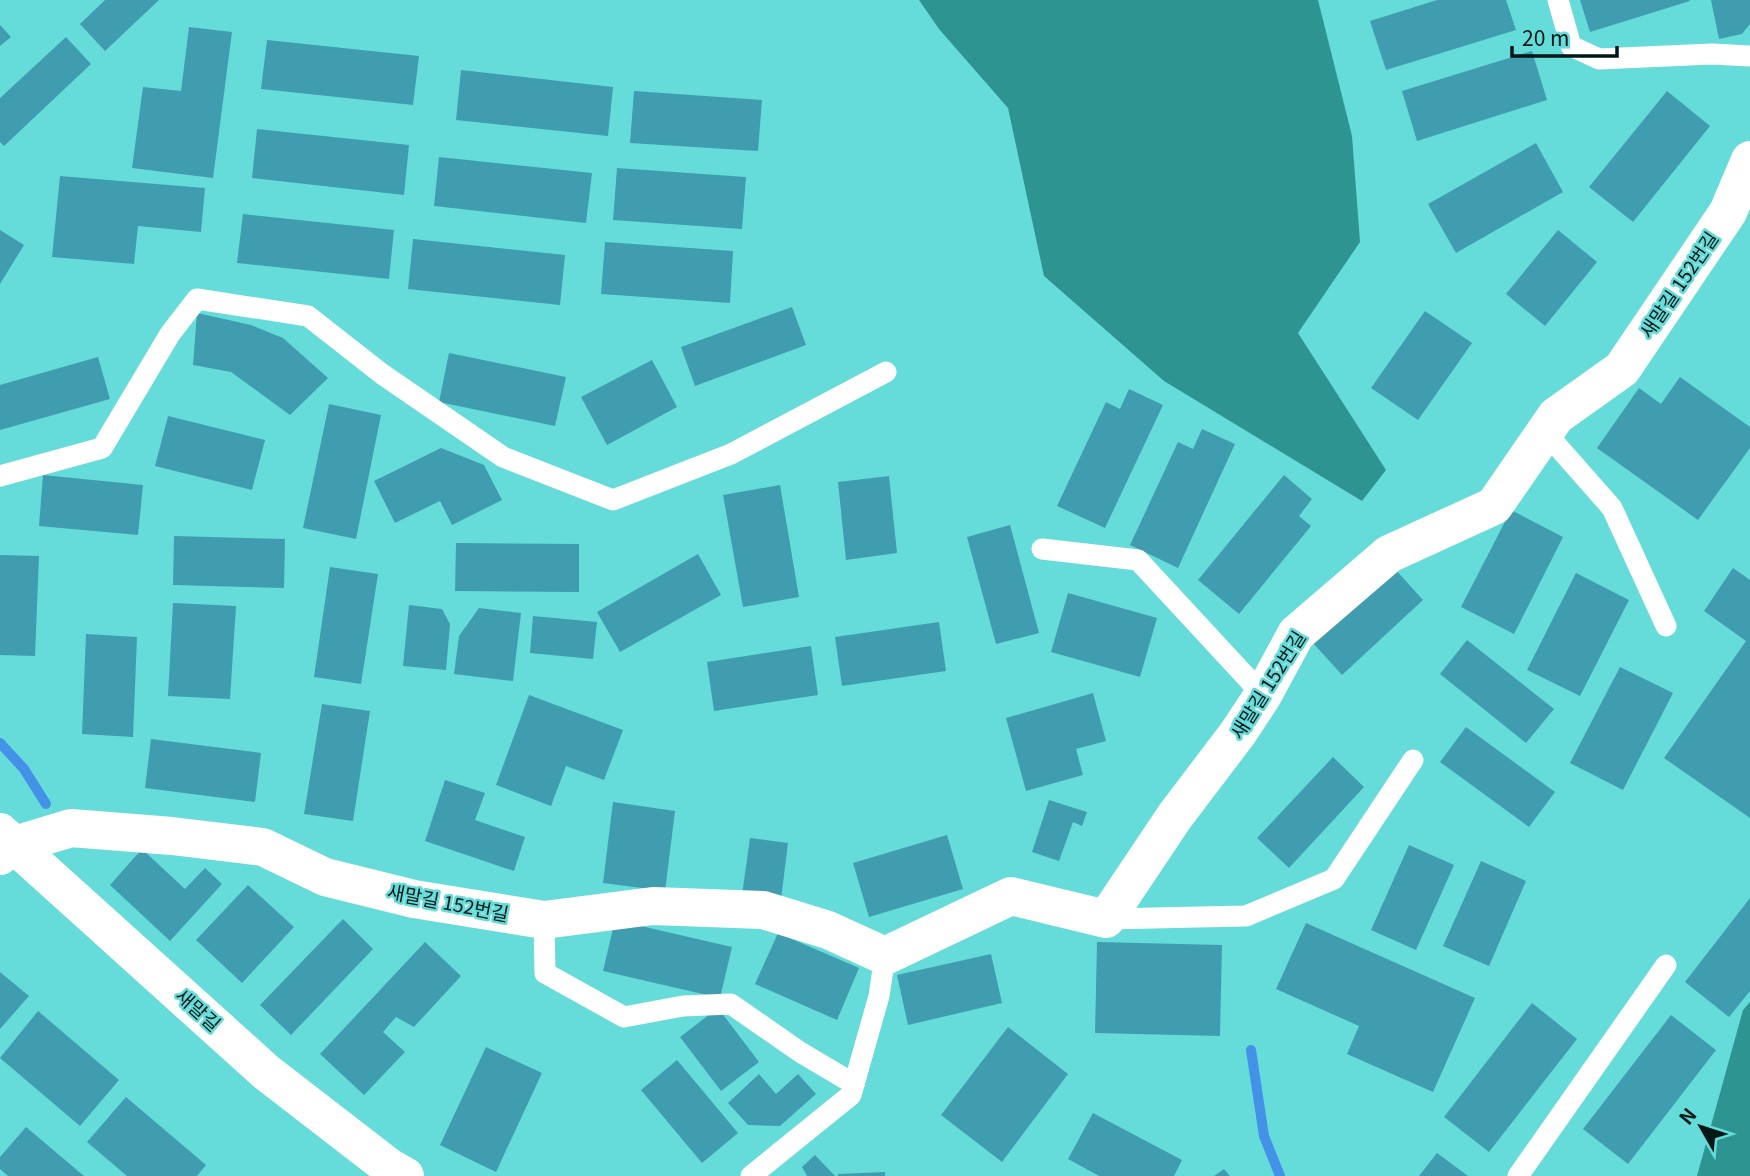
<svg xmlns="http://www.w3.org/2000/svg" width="1750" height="1176" viewBox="0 0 1750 1176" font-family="Georgia,'Noto Sans KR',serif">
<rect width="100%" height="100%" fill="#65dcd9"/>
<!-- forest -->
<g fill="#2e9491">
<path d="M919,0H1318L1352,136L1360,242L1298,333L1386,470L1362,501L1164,381L1044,276L1008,108L939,29Z"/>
<path d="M1750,1002V1176H1697L1743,1010Z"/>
</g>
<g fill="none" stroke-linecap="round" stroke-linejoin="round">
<!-- stream -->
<g stroke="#4392e8" stroke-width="10">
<path d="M0,743L24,769L46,804"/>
<path d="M1251,1050L1264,1136L1280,1176"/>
</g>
</g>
<!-- building -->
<g fill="#409daf">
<path d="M105,0H159L105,51L80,24Z"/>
<path d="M1437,0H1506L1516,30L1386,70L1370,21Z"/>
<path d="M1580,0H1689L1690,1L1590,32Z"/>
<path d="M1711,0H1750V24L1742,34L1719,39Z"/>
<path d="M0,25L11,37L0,46Z"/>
<path d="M189,27L232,32L213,178L132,168L143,87L181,91Z"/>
<path d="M66,37L91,64L4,146L0,142V98Z"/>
<path d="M267,40L419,56L413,105L261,89Z"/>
<path d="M1532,51L1547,100L1417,141L1402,91Z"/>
<path d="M461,70L613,87L608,136L456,120Z"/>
<path d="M634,91L762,100L758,151L630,143Z"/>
<path d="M1667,91L1710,126L1633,222L1589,187Z"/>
<path d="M257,129L409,145L404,195L252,178Z"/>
<path d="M1536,143L1563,192L1456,253L1428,204Z"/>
<path d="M439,157L592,173L586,223L434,206Z"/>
<path d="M617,168L746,177L742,229L613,220Z"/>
<path d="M60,176L205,188L201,232L138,226L134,264L52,257Z"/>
<path d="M243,214L394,230L389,279L237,263Z"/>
<path d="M0,230L24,245L0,284Z"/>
<path d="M1558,230L1597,262L1545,326L1506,294Z"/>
<path d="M413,239L565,255L560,305L408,289Z"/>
<path d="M605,242L733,251L730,303L601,294Z"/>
<path d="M792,307L806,345L695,386L681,347Z"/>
<path d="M1425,311L1472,343L1418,420L1371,388Z"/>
<path d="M197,313L251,325L283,338L328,378L290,415L231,372L193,365Z"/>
<path d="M449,353L566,377L555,426L439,402Z"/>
<path d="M98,357L110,399L0,430V385Z"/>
<path d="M652,360L677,407L607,445L581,397Z"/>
<path d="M1680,377L1750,427V448L1698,520L1597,448L1639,388L1661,404Z"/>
<path d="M1129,389L1163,405L1105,528L1057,506L1106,402L1120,409Z"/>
<path d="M329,404L381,415L356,539L303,528Z"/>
<path d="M168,416L265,440L252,490L155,466Z"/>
<path d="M1202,429L1235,444L1178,568L1130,545L1178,442L1193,449Z"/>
<path d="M441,448L484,465L502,500L452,525L440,501L395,523L374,481Z"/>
<path d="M43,475L143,485L138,535L39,526Z"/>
<path d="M1284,475L1312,499L1299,516L1311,526L1239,614L1198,580Z"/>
<path d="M889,476L897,553L846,560L838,482Z"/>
<path d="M780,485L799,597L743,607L723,495Z"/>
<path d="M1511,510L1563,537L1514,634L1461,607Z"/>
<path d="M1010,525L1039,633L996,644L967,537Z"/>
<path d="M174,536L285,539L284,588L173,585Z"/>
<path d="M456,543L579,544V592L455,591Z"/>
<path d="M698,554L721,595L620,652L597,612Z"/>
<path d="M0,555L39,556L35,656L0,655Z"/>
<path d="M330,567L378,574L361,684L314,677Z"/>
<path d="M1394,568L1423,600L1342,675L1313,643Z"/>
<path d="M1733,568L1750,580V818L1664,758L1746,641L1704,611Z"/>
<path d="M1576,573L1629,600L1580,696L1527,670Z"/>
<path d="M1068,593L1157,618L1140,677L1051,652Z"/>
<path d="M173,603L236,606L230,699L168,696Z"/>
<path d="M409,605L442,609L450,624L446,670L403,666Z"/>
<path d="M479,608L521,613L513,681L454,674L459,636Z"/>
<path d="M533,616L597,622L593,659L530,653Z"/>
<path d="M939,622L946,671L842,686L835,637Z"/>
<path d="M86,634L137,637L133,737L82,734Z"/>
<path d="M1467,640L1554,709L1526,743L1440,674Z"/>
<path d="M811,646L818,695L714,711L707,662Z"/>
<path d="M1620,667L1673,693L1623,790L1570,763Z"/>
<path d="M1093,693L1106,741L1076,749L1083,775L1026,791L1006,718Z"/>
<path d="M529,695L623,730L604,780L566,766L551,806L496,785Z"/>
<path d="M322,704L370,711L353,821L304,814Z"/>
<path d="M1466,727L1555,792L1529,827L1440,762Z"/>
<path d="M151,739L261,753L255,802L145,788Z"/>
<path d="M1333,757L1364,787L1289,868L1257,838Z"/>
<path d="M445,780L485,793L475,820L525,837L514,871L425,841Z"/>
<path d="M1049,800L1087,812L1082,826L1073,822L1059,861L1032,852Z"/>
<path d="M613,802L675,811L665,891L603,883Z"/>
<path d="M947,835L963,889L869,917L853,863Z"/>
<path d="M750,838L788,843L781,899L742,895Z"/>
<path d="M1409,845L1454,865L1416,950L1371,930Z"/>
<path d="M142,849L185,889L205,868L222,884L170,941L110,885Z"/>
<path d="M1481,861L1526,881L1489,966L1443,946Z"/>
<path d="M248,885L294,927L242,983L196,940Z"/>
<path d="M1750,898V991L1729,1017L1685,982Z"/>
<path d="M343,919L373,949L291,1035L260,1005Z"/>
<path d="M615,920L732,947L720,998L603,971Z"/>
<path d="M1306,923L1475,998L1433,1092L1347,1054L1359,1026L1276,989Z"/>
<path d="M778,933L859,968L837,1020L755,984Z"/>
<path d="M425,942L461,976L414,1027L396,1017L383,1032L405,1052L364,1095L320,1054Z"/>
<path d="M1097,942L1222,945L1220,1036L1095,1033Z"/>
<path d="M991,954L1002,1003L908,1025L897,975Z"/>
<path d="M0,972L29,996L0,1029Z"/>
<path d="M1532,1003L1577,1039L1489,1152L1444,1117Z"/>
<path d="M718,1008L759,1062L721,1091L680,1037Z"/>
<path d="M38,1011L119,1080L80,1126L0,1058Z"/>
<path d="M1671,1015L1716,1050L1628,1164L1583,1129Z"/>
<path d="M1008,1027L1068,1074L1002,1162L941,1115Z"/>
<path d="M486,1047L542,1073L496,1172L440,1145Z"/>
<path d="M677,1060L738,1133L702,1163L641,1090Z"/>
<path d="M759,1074L776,1094L798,1074L816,1094L780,1126L748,1125L728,1103Z"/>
<path d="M126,1097L206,1165L197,1176H127L87,1142Z"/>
<path d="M1093,1113L1182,1160L1174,1176H1099L1068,1159Z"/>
<path d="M26,1127L84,1176H8L0,1169V1157Z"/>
<path d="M1437,1153L1468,1176H1419Z"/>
<path d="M815,1155L835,1176H807L802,1167Z"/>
<path d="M1224,1169L1230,1176H1214Z"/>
<path d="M885,1172V1176H838V1174Z"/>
</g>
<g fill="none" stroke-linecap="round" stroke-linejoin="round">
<!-- lane -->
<g stroke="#fff" stroke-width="21">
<path d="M1558,0L1571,46L1599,59L1712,54L1750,56"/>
<path d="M1545,432L1612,508L1666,626"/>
<path d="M0,476L102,448L170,334L197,299L308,316L382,374L503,457L613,500L731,454L886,372"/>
<path d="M1042,549L1138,560L1263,695"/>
<path d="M1106,919L1246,916L1334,879L1413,760"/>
<path d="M544,920L545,973L624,1017L683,1006L731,1004L800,1052L854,1084"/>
<path d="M751,1176L851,1095L879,996L885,956"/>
<path d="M1518,1176L1666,965"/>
</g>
<!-- street -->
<path stroke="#fff" stroke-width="38" d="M0,856L15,845L71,828L172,836L263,847L325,877L414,899L544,920L653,906L763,910L828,930L885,956L1011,896L1106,919L1175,816L1238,733L1263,695L1296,634L1389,554L1494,506L1556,416L1622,369L1728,212L1750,160"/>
<!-- secondary -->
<path stroke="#fff" stroke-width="38" d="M0,832L266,1072L389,1167L405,1176"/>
</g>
<g text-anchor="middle" stroke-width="5" stroke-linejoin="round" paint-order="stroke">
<!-- street labels -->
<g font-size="19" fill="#001717" stroke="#65dcd9">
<text transform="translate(1679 285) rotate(-56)" y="7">새말길 152번길</text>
<text transform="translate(1268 685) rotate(-58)" y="7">새말길 152번길</text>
<text transform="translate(448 903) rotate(11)" y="7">새말길 152번길</text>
<text transform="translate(198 1010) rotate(42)" y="7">새말길</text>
</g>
</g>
<!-- north arrow -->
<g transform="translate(1701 1127) rotate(309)" stroke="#65dcd9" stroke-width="5" paint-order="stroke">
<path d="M0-5L12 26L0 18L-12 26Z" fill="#001717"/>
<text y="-10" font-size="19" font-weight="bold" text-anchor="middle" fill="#001717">N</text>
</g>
<!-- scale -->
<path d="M1512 46v10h105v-10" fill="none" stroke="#001717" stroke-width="3.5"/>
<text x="1522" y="46" font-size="21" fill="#001717" stroke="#65dcd9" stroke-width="5" paint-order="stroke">20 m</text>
</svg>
